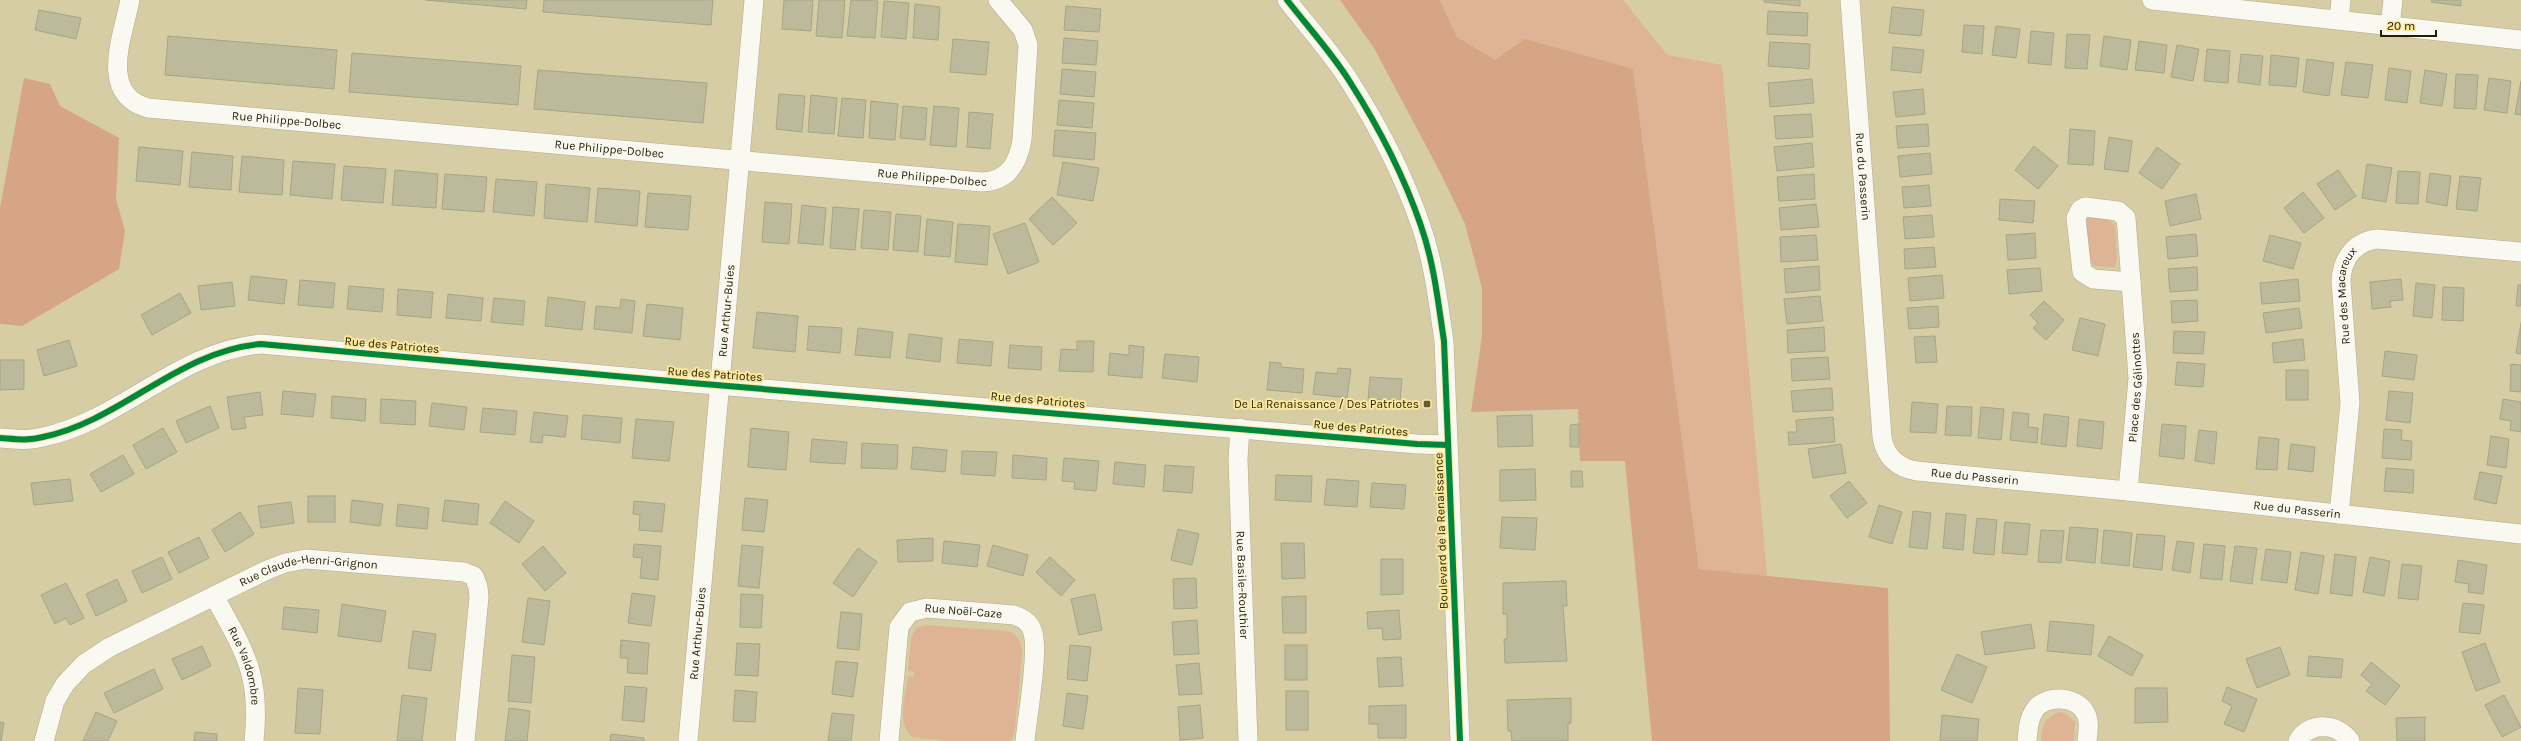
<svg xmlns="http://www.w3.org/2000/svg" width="2521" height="741" viewBox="0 0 2521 741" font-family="Karla,sans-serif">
<rect width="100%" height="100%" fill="#d6cda4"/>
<!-- green -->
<g fill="#deb396">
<path d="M1440,0H1623L1667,55L1722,65L1767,576L1699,569L1633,69L1495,61L1457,37Z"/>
<path d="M2093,217L2109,220L2115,226L2117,260L2115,267L2094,266L2089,261L2086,224L2087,219Z"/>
<path d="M926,625L1007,631C1018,634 1022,642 1022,654L1015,730L1011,741H946L912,737C896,724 906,694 908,676L914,677V672L908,671L911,639L916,628Z"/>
<path d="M2059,712L2065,713L2075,722L2074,741H2041C2042,726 2044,718 2059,712Z"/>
</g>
<!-- forest -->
<g fill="#d5a586">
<path d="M1340,0H1440L1457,37L1495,60L1525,39L1633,69L1699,569L1888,588L1890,741H1652L1625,461H1580L1578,409L1471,412L1482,336V288L1465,224L1441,174L1374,48Z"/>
<path d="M24,78L50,84L60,106L119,138L116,199L125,231L119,269L22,326L0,324V208Z"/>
</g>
<!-- building -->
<g fill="#bcba9a" stroke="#a6a584">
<path d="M425,0H527L526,9Z"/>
<path d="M544,0H713L711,25L543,12Z"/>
<path d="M784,0H813L811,31L782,29Z"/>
<path d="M819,0H845L842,38L816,36Z"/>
<path d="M851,0L878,1L875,38L847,36Z"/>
<path d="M1764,0H1800V6L1764,2Z"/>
<path d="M2432,0H2461V6L2431,2Z"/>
<path d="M884,1L909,3L906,39L881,37Z"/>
<path d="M915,4L940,7L938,40L913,38Z"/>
<path d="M1066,6L1101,9L1099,32L1064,30Z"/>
<path d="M1892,7L1924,10L1921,36L1889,33Z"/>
<path d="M39,10L81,18L76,39L35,30Z"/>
<path d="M1768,11L1808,13L1807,36L1767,34Z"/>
<path d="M1964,25L1984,26L1982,54L1962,52Z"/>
<path d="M1996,26L2020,29L2016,58L1992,55Z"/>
<path d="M2031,31L2054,33L2051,65L2028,63Z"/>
<path d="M2067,34L2090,35L2087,69L2065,68Z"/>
<path d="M168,36L337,50L334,89L165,75Z"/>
<path d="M2104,36L2131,40L2127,70L2100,66Z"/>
<path d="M1064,38L1098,41L1096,65L1062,63Z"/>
<path d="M953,39L989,42L986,75L950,72Z"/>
<path d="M2139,41L2167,45L2164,73L2135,70Z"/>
<path d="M1770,42L1810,44L1809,69L1768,66Z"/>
<path d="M2177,45L2199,49L2193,81L2171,77Z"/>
<path d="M1893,47L1924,50L1921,73L1891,70Z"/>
<path d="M2207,49L2230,51L2228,83L2204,81Z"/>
<path d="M352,53L521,66L518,105L349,92Z"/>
<path d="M2241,54L2263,56L2260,85L2238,82Z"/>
<path d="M2271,55L2299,58L2296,87L2269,85Z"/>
<path d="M2307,59L2334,63L2329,96L2303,92Z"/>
<path d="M2346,62L2373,65L2368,98L2341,95Z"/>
<path d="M2389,68L2411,71L2407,103L2385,100Z"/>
<path d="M1062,69L1096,72L1094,97L1060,94Z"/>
<path d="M538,70L707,83L703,123L534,109Z"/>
<path d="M2425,70L2447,74L2442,106L2420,103Z"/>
<path d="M2456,74L2478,75L2476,109L2454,108Z"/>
<path d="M2489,78L2511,81L2507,113L2484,110Z"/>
<path d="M1812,79L1814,103L1770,107L1768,83Z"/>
<path d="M2521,81V115L2515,114Z"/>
<path d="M1923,89L1925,114L1896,117L1893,92Z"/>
<path d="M779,94L805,96L802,132L776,129Z"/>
<path d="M811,95L837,98L834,134L808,132Z"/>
<path d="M842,98L866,100L863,138L838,136Z"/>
<path d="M1059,100L1094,103L1092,128L1057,125Z"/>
<path d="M871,101L898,104L895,140L869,138Z"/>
<path d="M903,106L927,108L925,140L900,138Z"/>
<path d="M934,106L959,108L956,147L930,145Z"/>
<path d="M969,112L993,114L990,149L967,147Z"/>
<path d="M1811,114L1813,137L1776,139L1774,116Z"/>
<path d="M1928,124L1929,146L1898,148L1896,126Z"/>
<path d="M2070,129L2095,131L2093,165L2068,164Z"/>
<path d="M1055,130L1096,133L1094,160L1053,156Z"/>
<path d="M2109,137L2132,141L2128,172L2104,169Z"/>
<path d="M1812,143L1814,167L1777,171L1774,147Z"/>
<path d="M2034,146L2058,166L2038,189L2015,170Z"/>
<path d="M139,147L183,151L180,185L136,181Z"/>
<path d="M2157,147L2180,164L2162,189L2139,173Z"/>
<path d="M192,152L233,156L231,190L189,187Z"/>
<path d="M1930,153L1932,174L1900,177L1898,156Z"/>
<path d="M242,156L284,160L282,195L239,192Z"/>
<path d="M293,161L335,164L332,199L290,195Z"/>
<path d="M1063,162L1099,168L1093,201L1057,195Z"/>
<path d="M2367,164L2392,168L2386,202L2362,198Z"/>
<path d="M344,166L386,169L383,203L341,200Z"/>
<path d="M395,170L438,174L436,208L392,205Z"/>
<path d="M2338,170L2356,196L2335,210L2317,184Z"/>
<path d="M2398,171L2420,172L2418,204L2396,203Z"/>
<path d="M2430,173L2451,176L2447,206L2426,202Z"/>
<path d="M445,174L487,177L484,212L442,209Z"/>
<path d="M1814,174L1815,199L1779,201L1777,177Z"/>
<path d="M2460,176L2481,178L2477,211L2456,209Z"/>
<path d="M496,179L537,182L534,216L493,212Z"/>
<path d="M546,184L590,188L587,222L544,218Z"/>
<path d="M1929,185L1931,206L1904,208L1902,187Z"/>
<path d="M598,188L640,191L637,226L595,222Z"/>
<path d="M2303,192L2324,218L2304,233L2284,208Z"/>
<path d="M648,193L691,196L688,230L645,227Z"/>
<path d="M2196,194L2201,219L2170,226L2165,201Z"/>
<path d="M1052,197L1077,223L1053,245L1029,219Z"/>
<path d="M2000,199L2035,201L2033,223L1999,220Z"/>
<path d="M765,202L792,204L789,244L762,242Z"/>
<path d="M1816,204L1819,227L1781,230L1779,208Z"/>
<path d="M802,205L826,208L823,245L798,243Z"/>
<path d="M833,207L859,209L855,250L830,248Z"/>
<path d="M864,210L891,212L888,250L861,248Z"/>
<path d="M896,214L921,216L918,252L893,250Z"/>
<path d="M1932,215L1934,237L1905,239L1903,217Z"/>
<path d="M927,219L953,222L950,257L924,255Z"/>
<path d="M1025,223L1039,262L1008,274L993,234Z"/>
<path d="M958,224L990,226L987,265L955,262Z"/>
<path d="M2035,233L2036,258L2008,260L2006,235Z"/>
<path d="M2196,234L2198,256L2168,259L2166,237Z"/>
<path d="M1816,235L1818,260L1781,262L1780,237Z"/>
<path d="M2270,235L2301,243L2293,269L2263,261Z"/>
<path d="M1934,247L1936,267L1905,269L1904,249Z"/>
<path d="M1819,266L1820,290L1786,293L1784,269Z"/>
<path d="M2197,267L2198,290L2170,292L2168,269Z"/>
<path d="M2040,268L2042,291L2009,294L2007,270Z"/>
<path d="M1942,275L1944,298L1910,301L1908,278Z"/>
<path d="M251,276L287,280L284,304L248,300Z"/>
<path d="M2298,279L2300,301L2262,304L2260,283Z"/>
<path d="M2401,279L2403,300L2390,301L2391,307L2372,309L2370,282Z"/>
<path d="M300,280L335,283L333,308L298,305Z"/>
<path d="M232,282L235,306L201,310L198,286Z"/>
<path d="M2416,283L2435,285L2432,318L2413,316Z"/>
<path d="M2518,285H2521V306H2516Z"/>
<path d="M349,286L384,289L382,312L347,309Z"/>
<path d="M2443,287L2464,288L2463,321L2442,320Z"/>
<path d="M398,289L433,292L431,318L397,315Z"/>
<path d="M180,293L191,313L152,335L141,315Z"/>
<path d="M448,294L483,298L481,321L446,318Z"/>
<path d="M1820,296L1823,321L1787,324L1784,299Z"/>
<path d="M548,297L585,302L582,330L545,326Z"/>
<path d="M494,298L525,301L523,325L491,322Z"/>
<path d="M621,299L635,301L632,333L594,329L596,306L620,308Z"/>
<path d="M2197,300L2198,321L2172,323L2171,301Z"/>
<path d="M2044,301L2064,320L2046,340L2033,328L2038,323L2030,315Z"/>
<path d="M647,304L683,308L680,340L643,336Z"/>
<path d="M1938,306L1939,327L1909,329L1907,308Z"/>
<path d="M2299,308L2302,328L2266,333L2263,313Z"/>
<path d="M757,312L798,316L795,352L753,348Z"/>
<path d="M2080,318L2105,324L2098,356L2072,350Z"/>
<path d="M2521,323V354L2516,353Z"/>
<path d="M809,326L842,328L840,353L807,350Z"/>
<path d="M1824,327L1825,351L1788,353L1787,330Z"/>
<path d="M858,328L893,332L890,358L855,355Z"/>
<path d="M2174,331L2205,332L2203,354L2173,353Z"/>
<path d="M909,334L942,338L940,362L906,358Z"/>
<path d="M1935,336L1937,362L1916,363L1914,337Z"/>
<path d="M959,339L993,342L991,366L957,363Z"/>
<path d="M2303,339L2305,360L2274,363L2272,343Z"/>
<path d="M69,340L77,366L44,376L37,350Z"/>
<path d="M1077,341H1094L1093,372L1059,371L1061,349L1077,350Z"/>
<path d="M1010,345L1042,347L1041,370L1008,368Z"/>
<path d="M1129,345L1144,347L1142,378L1108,375L1110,353L1129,355Z"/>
<path d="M2385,351L2417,355L2414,380L2382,376Z"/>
<path d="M1165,354L1199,357L1197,382L1162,378Z"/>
<path d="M1828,357L1830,379L1792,381L1791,359Z"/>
<path d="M0,360H24V389L0,390Z"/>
<path d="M1270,362L1281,363V367L1304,369L1302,393L1267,390Z"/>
<path d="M2177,362L2205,364L2203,387L2175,385Z"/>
<path d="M2511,364L2521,365V392L2510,391Z"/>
<path d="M1338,368L1351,369L1347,398L1313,394L1316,372L1337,374Z"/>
<rect x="2286" y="370" width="22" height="30"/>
<path d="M1370,377L1402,379L1400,401L1368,399Z"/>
<path d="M1832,388L1833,410L1793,412L1791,391Z"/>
<path d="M283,391L316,394L313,417L281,414Z"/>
<path d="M2389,391L2413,393L2410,423L2386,420Z"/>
<path d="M260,392L263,415L244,417L246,428L232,430L227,397Z"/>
<path d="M332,396L366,399L365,421L331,418Z"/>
<path d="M381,399L416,401L415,425L380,423Z"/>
<path d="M2503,399L2521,402V432L2510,430L2511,421L2500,419Z"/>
<path d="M1912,402L1938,404L1936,433L1910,432Z"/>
<path d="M432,403L467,407L464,430L429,426Z"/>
<path d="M210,406L219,428L186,443L176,421Z"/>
<path d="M1947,406L1972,407L1971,436L1945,435Z"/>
<path d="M1981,407L2004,409L2001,440L1978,438Z"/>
<path d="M483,408L517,411L515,435L480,432Z"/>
<path d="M534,412L568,416L565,437L543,435L542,443L530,442Z"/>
<path d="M2013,412L2029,414L2028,427L2038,428L2037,443L2010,440Z"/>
<path d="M2044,414L2069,417L2066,447L2041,444Z"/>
<path d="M583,415L622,418L620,443L581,439Z"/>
<path d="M1532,415L1533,446L1498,447L1497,416Z"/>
<path d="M1833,417L1835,442L1789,445L1788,432H1797L1796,420Z"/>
<path d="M636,419L674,422L669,461L632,458Z"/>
<path d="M2079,419L2104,422L2102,449L2077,446Z"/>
<path d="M1579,424V447H1570V425Z"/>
<path d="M2162,424L2186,426L2184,459L2159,456Z"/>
<path d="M163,428L177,452L146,469L133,445Z"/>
<path d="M751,428L789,432L786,470L748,467Z"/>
<path d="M2384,429L2402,430L2401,440L2412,441L2411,460L2382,458Z"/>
<path d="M2199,430L2217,432L2214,464L2195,461Z"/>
<path d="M2491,436L2509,439L2506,468L2487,465Z"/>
<path d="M2259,437L2279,439L2277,470L2256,469Z"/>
<path d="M812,439L847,442L845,464L810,462Z"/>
<path d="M862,443L898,445L897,469L861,468Z"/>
<path d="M1841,444L1846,473L1813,478L1808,449Z"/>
<path d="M2291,444L2315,447L2313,472L2288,469Z"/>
<path d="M913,447L947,450L945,472L911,469Z"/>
<path d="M962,451L997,452L995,476L961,474Z"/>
<path d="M123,455L134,474L101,492L90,474Z"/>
<path d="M1013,455L1047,458L1046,480L1012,478Z"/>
<path d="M1064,458L1099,461L1096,491L1074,489L1075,482L1062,481Z"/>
<path d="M1115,462L1146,465L1144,487L1113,484Z"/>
<path d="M1165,465L1194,467L1192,493L1163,491Z"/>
<path d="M2386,468L2414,470L2413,493L2384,491Z"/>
<path d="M1535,469L1536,500L1500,501V470Z"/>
<path d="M1571,471H1582L1583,487H1571Z"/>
<path d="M2480,472L2502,476L2496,504L2474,499Z"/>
<path d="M1276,475L1312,476L1311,502L1275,500Z"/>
<path d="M70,479L73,501L34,505L31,483Z"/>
<path d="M1327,479L1359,481L1357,507L1324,505Z"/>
<path d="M1849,481L1867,503L1847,518L1830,496Z"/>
<path d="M1372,483L1406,485L1404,509L1370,507Z"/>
<rect x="308" y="496" width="27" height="26"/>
<path d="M745,498L768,500L764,532L742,530Z"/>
<path d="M352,500L383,504L380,526L350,522Z"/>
<path d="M445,500L479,504L477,525L442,521Z"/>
<path d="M505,501L534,521L519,543L490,523Z"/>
<path d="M634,501L665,504L662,532L639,530L640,515L633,514Z"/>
<path d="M291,502L294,523L261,528L258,506Z"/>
<path d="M398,504L429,508L427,529L396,526Z"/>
<path d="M1879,505L1902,512L1892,544L1869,537Z"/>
<path d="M1913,511L1931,513L1927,549L1909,547Z"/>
<path d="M240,512L254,534L225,552L212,530Z"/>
<path d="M1946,513L1966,515L1963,550L1943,548Z"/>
<path d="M1502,517L1537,518L1535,550L1500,548Z"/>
<path d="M1977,518L1997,520L1994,555L1973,553Z"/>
<path d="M2005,522L2030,524L2027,555L2002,553Z"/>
<path d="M2070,527L2098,529L2095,563L2066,560Z"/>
<path d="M1178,529L1199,534L1192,565L1171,560Z"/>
<path d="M2041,530L2064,531L2061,563L2038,562Z"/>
<path d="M2104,530L2132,533L2129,566L2101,563Z"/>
<path d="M2137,534L2165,536L2162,570L2133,567Z"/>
<path d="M199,537L209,558L179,573L168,552Z"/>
<path d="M933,538V561L898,562L897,540Z"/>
<path d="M944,541L980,545L977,567L942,563Z"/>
<path d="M2177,541L2194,543L2190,573L2172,570Z"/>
<path d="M1281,543H1304L1305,578L1282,579Z"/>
<path d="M634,544L661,546L658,580L640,578L642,558L633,557Z"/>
<path d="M2204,544L2225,546L2222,580L2200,578Z"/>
<path d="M742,545L763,547L759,588L738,586Z"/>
<path d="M993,545L1028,555L1023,576L987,566Z"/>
<path d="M543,546L566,573L545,591L522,564Z"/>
<path d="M2235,546L2257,548L2252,584L2230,581Z"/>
<path d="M858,548L877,562L853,597L833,583Z"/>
<path d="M2266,549L2291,552L2287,583L2261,580Z"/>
<path d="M2301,552L2324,556L2318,594L2295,590Z"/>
<path d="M2335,554L2356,557L2352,596L2330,593Z"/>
<path d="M162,557L172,579L142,593L132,571Z"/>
<path d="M1050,557L1075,580L1061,596L1036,572Z"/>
<path d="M2370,557L2390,561L2384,596L2363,592Z"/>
<path d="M1381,559H1403V594L1381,595Z"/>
<path d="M2458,560L2487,565L2483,594L2468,592L2469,584L2455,582Z"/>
<path d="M2402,564L2422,566L2418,600L2398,598Z"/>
<path d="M1196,578L1197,608L1174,609L1173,579Z"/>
<path d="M117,579L127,601L96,616L86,594Z"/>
<path d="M1566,581L1567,606H1563L1567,661L1505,663L1504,639H1507V614H1503V583Z"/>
<path d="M66,583L84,618L70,625L66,618L55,624L41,595Z"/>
<path d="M632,593L655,596L651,626L628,623Z"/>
<path d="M741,594L763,595L761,628L740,627Z"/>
<path d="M1095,594L1102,630L1079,635L1071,599Z"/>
<path d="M1306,596V633H1283L1282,597Z"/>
<path d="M528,598L550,601L544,645L522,642Z"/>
<path d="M2463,603L2484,605L2480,634L2459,632Z"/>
<path d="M342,604L386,611L381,642L338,636Z"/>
<path d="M284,607L319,610L317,633L282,629Z"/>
<path d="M1399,610L1401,639L1383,640L1382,628L1368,629L1367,612Z"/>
<path d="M841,612L862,614L859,650L837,648Z"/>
<path d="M1197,620L1199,654L1174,655L1172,622Z"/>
<path d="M2050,621L2094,625L2091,655L2047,651Z"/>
<path d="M2031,624L2035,648L1985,655L1981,632Z"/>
<path d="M413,631L436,634L431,671L408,668Z"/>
<path d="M2109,636L2143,655L2132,676L2098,656Z"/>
<path d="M621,640L649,643L647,674L627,673L628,658H620Z"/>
<path d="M737,643L760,644L758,676L735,675Z"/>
<path d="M2485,643L2500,682L2476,691L2462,652Z"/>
<path d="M1070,645L1091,647L1087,681L1067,679Z"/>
<rect x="1285" y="645" width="22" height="35"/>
<path d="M202,646L211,666L182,680L172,659Z"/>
<path d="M2280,647L2290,675L2257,688L2246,659Z"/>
<path d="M1957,654L1987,667L1972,703L1941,690Z"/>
<path d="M512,655L535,657L531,703L508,701Z"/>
<path d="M2309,656L2343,659L2341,678L2307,676Z"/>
<path d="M1401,657L1403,686L1379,687L1377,658Z"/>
<path d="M836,661L858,663L853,697L832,694Z"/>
<path d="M2371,662L2400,686L2385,705L2366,691L2372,684L2361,675Z"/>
<path d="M1199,663L1202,694L1179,695L1176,665Z"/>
<path d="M154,669L163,689L114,713L104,693Z"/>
<path d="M625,686L647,688L644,722L622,720Z"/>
<path d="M2227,687L2257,699L2244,732L2224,724L2232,706L2222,701Z"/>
<path d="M298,688L323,690L320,734L295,733Z"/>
<path d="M2135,688H2167L2168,722L2135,723Z"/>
<path d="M735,690L757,692L755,722L733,721Z"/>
<rect x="1286" y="691" width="22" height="39"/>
<path d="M1067,693L1088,696L1083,729L1063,726Z"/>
<path d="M402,695L427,698L422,741H397Z"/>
<path d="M2504,695L2521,727L2502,737L2485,705Z"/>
<path d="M1571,698V723L1568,724V741H1512L1511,731H1508L1507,700Z"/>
<path d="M1200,705L1203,738L1180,740L1178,707Z"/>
<path d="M1406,705V738H1378V724H1369V706Z"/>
<path d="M509,708L530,711L527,741H505Z"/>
<path d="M96,712L117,721L108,741H83Z"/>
<path d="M832,713L854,715L851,741H828Z"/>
<path d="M1942,715L1979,719L1977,741H1940Z"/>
<path d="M2425,717V741H2397L2396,718Z"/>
<path d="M0,722L4,723L1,741H0Z"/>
<path d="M195,732L217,734V741H194Z"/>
<path d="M611,734L644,738V741H610Z"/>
</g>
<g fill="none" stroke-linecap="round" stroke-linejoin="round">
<defs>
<g id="minor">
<path id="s1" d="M130,0C123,36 98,94 148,108L982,182C1008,181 1018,164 1022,140L1028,45L1023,30L998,0"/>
<path d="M1287,0C1308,27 1332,53 1350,82C1378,126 1404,176 1421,226C1434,263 1438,302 1444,341L1460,741"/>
<path id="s2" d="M1850,0L1882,437C1885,456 1897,468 1917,471L2128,491L2521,534"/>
<path d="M2152,0L2521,40"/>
<path d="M2339,20L2341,0"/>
<path d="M2390,26L2393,0"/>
<path d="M2085,207L2118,211L2126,218L2131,282L2093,279L2082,272L2076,218L2080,210Z"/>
<path id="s3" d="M1240,428L1238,459L1248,741"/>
<path d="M0,438C15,439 28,441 43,437C121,421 178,351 261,344L692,383L1417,444L1448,445"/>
<path id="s4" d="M2128,491L2138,378L2131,282"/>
<path id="s5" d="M2339,514L2350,403L2341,281C2342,259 2354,242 2377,239L2521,252"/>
<path id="s6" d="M214,596C245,652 261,675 254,741"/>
<path id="s7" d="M44,741L55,701L65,684L84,664L110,647L267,570L285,563L306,559L464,572L474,576L478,587L479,597L465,741"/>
<path id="s8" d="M688,741L754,0"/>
<path id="s9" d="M889,741L899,627L910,612L927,608L1014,615C1023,618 1031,624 1033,633C1039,653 1027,718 1025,741"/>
<path d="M2027,741C2028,731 2028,720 2034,711C2044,694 2077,695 2086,714C2090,722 2088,732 2087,741"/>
<path d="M2298,741C2309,721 2338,723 2350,741"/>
</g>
</defs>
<!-- minor casing -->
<use href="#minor" stroke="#b3ab8b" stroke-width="20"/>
<!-- minor -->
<use href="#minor" stroke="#f9f8f1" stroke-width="19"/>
<defs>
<g id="cycleway">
<path d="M1287,0C1308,27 1332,53 1350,82C1378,126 1404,176 1421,226C1434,263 1438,302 1444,341L1460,741"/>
<path d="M0,438C15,439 28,441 43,437C121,421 178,351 261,344L692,383L1417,444L1448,445"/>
</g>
</defs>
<!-- cycleway casing -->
<use href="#cycleway" stroke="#f9e79c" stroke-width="8"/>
<!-- cycleway -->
<use href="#cycleway" stroke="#00873e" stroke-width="6"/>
</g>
<!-- markers -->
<rect fill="#635b39" stroke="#f9e79c" stroke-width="1.5" x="1423" y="400" width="8" height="8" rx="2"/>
<g text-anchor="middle" stroke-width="4" stroke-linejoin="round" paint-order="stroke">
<!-- street labels -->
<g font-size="12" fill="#251e00" stroke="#f9e79c">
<text dy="4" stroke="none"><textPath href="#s1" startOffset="263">Rue Philippe-Dolbec</textPath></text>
<text dy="4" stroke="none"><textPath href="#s1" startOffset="587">Rue Philippe-Dolbec</textPath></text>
<text dy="4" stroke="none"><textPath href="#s1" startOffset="911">Rue Philippe-Dolbec</textPath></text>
<text dy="4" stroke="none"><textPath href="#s2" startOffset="177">Rue du Passerin</textPath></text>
<text dy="4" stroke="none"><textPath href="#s5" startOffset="220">Rue des Macareux</textPath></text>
<text dy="4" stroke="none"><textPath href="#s8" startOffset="432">Rue Arthur-Buies</textPath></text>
<text transform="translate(392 345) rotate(5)" y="4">Rue des Patriotes</text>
<text transform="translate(715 374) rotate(4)" y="4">Rue des Patriotes</text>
<text dy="4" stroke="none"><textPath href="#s4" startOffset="104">Place des Gélinottes</textPath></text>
<text transform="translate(1038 400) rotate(5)" y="4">Rue des Patriotes</text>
<text transform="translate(1361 428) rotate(5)" y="4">Rue des Patriotes</text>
<text dy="4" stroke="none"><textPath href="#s2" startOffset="549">Rue du Passerin</textPath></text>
<text dy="4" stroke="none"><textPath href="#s2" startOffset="873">Rue du Passerin</textPath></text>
<text transform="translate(1441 531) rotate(-92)" y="4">Boulevard de la Renaissance</text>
<text dy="4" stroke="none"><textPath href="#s7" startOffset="336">Rue Claude-Henri-Grignon</textPath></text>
<text dy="4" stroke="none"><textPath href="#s3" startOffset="157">Rue Basile-Routhier</textPath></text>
<text dy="4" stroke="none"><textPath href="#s9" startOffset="187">Rue Noël-Caze</textPath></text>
<text dy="4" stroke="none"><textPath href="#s8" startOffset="108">Rue Arthur-Buies</textPath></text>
<text dy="4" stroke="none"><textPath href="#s6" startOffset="77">Rue Valdombre</textPath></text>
</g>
<!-- poi labels -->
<g font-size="12" fill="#251e00" stroke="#f9e79c" text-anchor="end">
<text x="1419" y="408">De La Renaissance / Des Patriotes</text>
</g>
</g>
<!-- scale -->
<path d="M2381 30v6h55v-6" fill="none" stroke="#251e00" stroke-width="2"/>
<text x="2387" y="30" font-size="12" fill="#251e00" stroke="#f9e79c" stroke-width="3" paint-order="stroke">20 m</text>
</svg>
